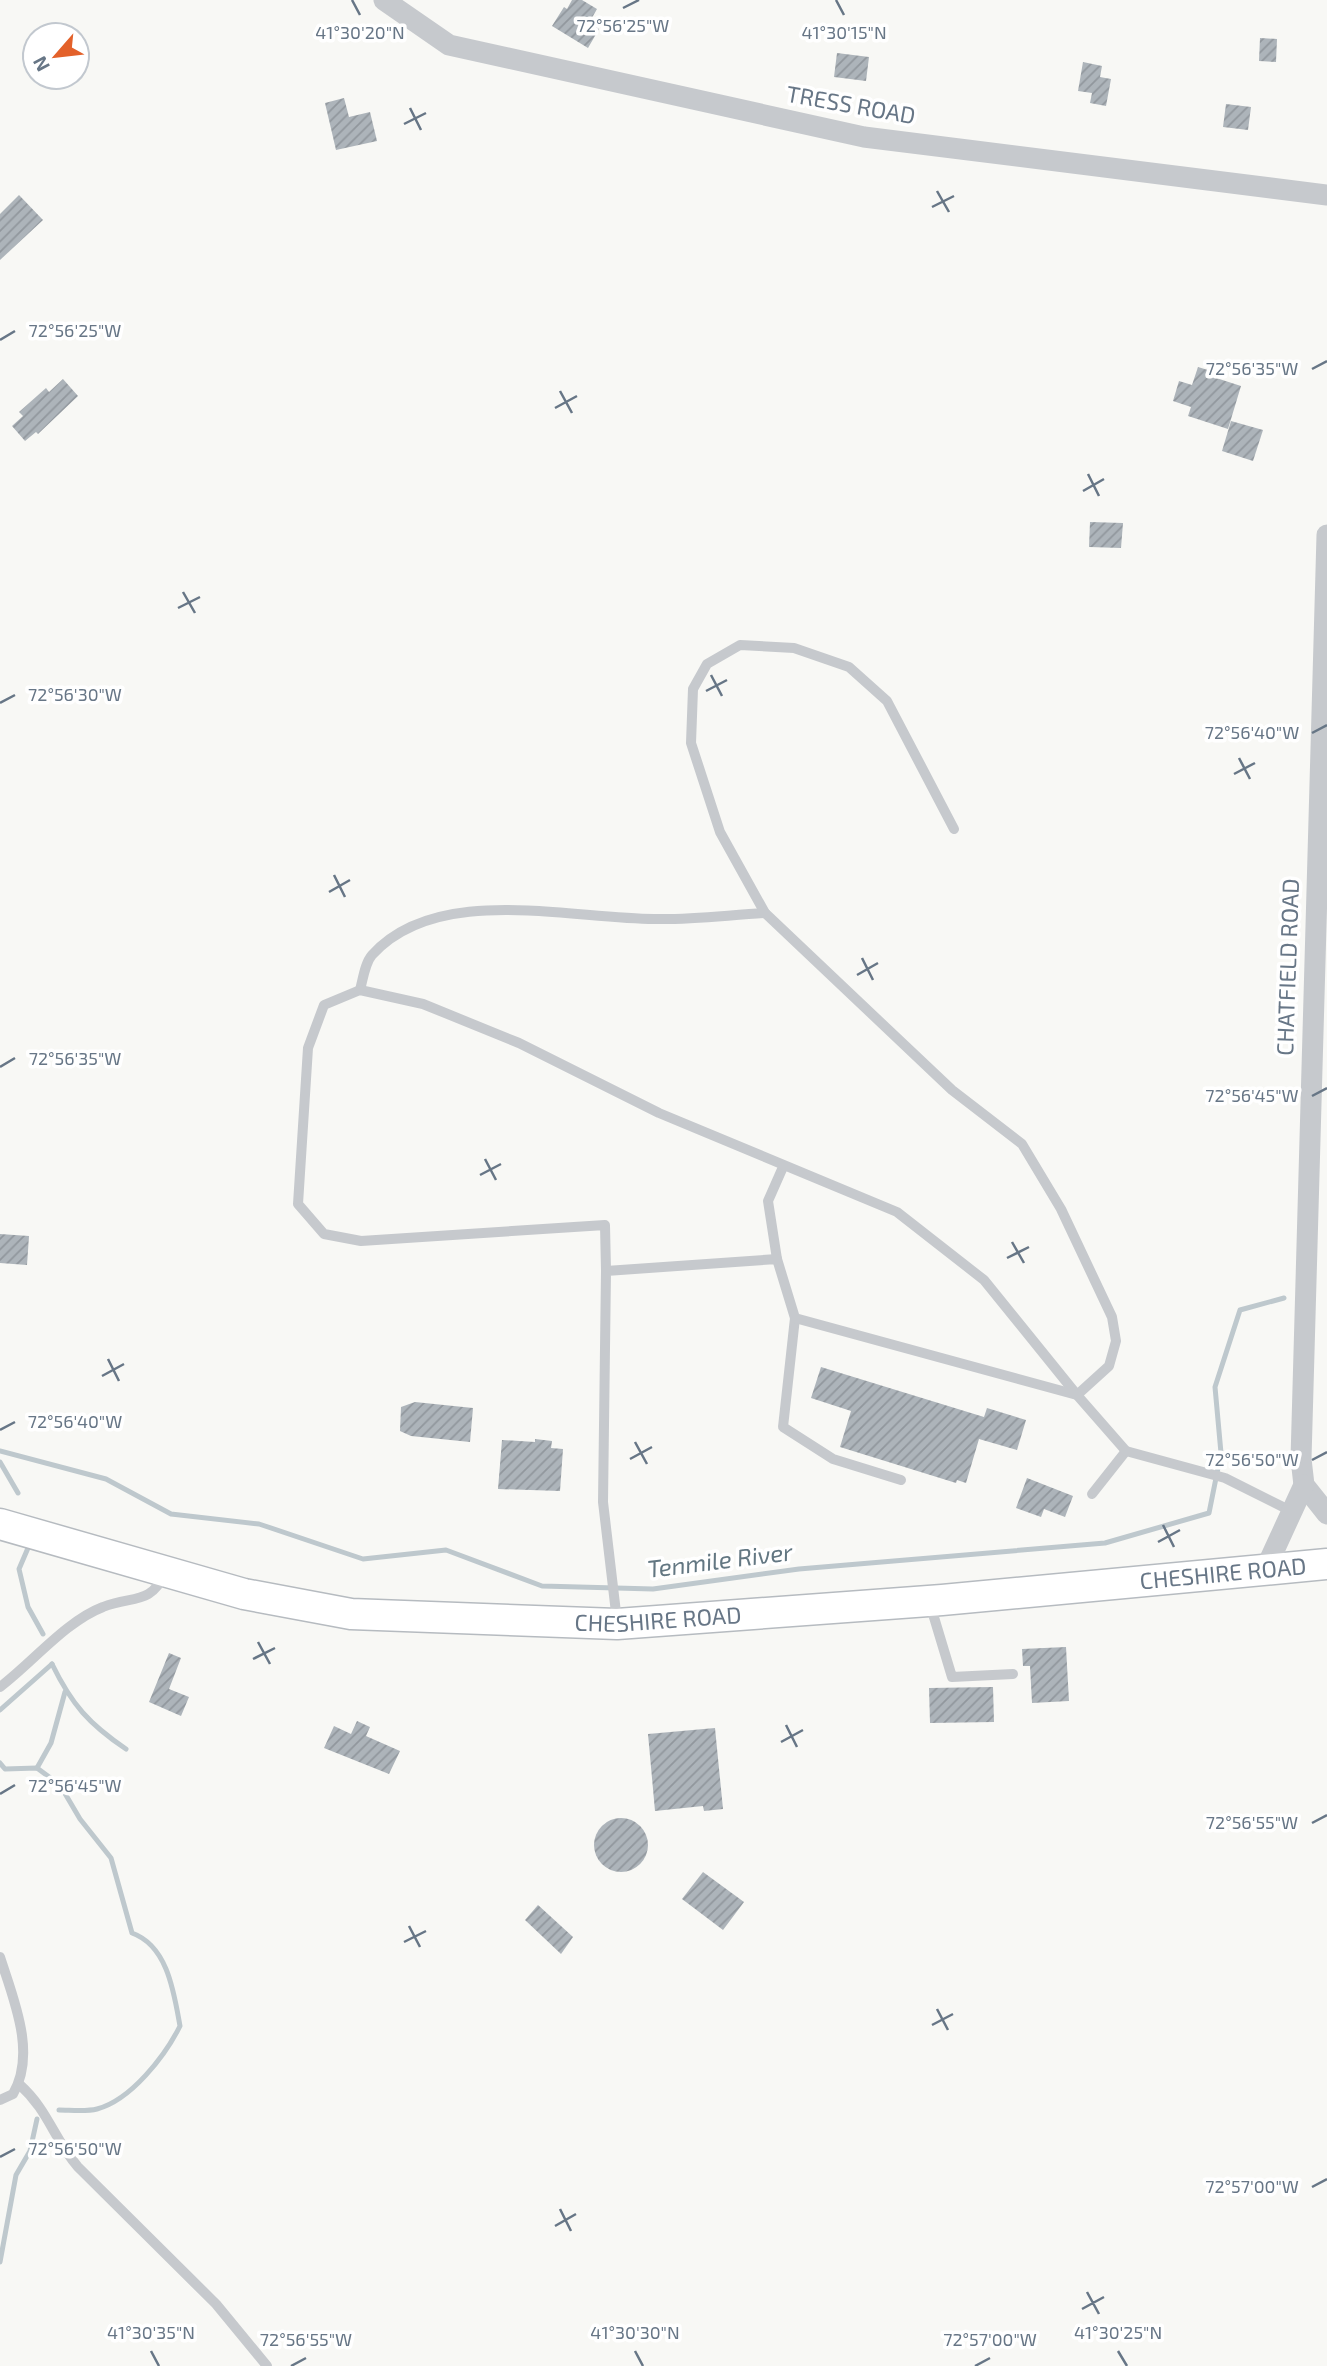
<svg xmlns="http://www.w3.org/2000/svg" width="1327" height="2366" viewBox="0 0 1327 2366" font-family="'Exo 2',sans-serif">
<defs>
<pattern id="building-hatch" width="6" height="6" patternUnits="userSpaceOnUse" patternTransform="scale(1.75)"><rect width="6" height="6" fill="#adb4ba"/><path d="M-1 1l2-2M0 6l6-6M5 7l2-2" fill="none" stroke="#91979d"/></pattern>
</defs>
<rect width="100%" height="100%" fill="#f8f8f5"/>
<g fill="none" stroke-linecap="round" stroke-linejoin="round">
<!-- stream -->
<g stroke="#bec8cd" stroke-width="5">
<path d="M0,1451L106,1479L171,1514L259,1524L363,1559L446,1550L542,1586L653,1589L799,1569L1105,1543L1209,1513L1221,1453L1215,1387L1240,1310L1284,1298"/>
<path d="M0,1462L18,1493"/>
<path d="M28,1548L19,1569L28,1607L43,1634"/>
<path d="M52,1664C72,1705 89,1724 126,1749"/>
<path d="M0,1710L52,1664"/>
<path d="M0,1763L5,1769L37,1768L60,1785L80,1819L111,1858L132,1933C168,1946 174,1993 180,2026C165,2056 131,2100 97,2109C86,2112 70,2110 59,2110"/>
<path d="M37,1768L51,1743L65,1692"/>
<path d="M0,2262L16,2175L30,2151L37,2119"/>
</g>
</g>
<!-- building -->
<g fill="url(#building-hatch)">
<path d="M572,0H582L597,9L589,23L599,29L588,48L552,26L564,7L567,9Z"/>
<path d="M1260,38L1277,39L1276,62L1259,61Z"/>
<path d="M837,53L869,57L866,81L834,77Z"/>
<path d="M1083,62L1102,66L1100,77L1111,79L1106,106L1090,103L1092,93L1078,91Z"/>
<path d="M344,98L349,117L370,112L377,141L336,150L325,103Z"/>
<path d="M1226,104L1251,107L1248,130L1223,127Z"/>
<path d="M19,195L43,220L0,260V214Z"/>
<path d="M1198,367L1211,371L1210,376L1241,386L1228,429L1188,416L1191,407L1173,401L1179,381L1192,385Z"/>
<path d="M63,379L78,396L38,434L36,432L25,441L12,426L23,416L19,412L46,388L49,392Z"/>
<path d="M1231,421L1263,430L1253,461L1222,451Z"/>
<path d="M1090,522L1123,523L1121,548L1089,547Z"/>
<path d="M0,1234L29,1236L27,1265L0,1263Z"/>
<path d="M821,1367L984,1417L987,1408L1026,1420L1017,1450L979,1439L966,1483L957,1480L956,1483L840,1447L851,1411L811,1398Z"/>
<path d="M415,1402L473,1408L470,1442L411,1436L400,1431L401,1407Z"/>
<path d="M535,1439L552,1441L551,1448L563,1449L560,1491L498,1489L502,1440L535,1442Z"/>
<path d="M1027,1478L1073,1496L1065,1517L1044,1509L1041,1517L1016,1508Z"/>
<path d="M1066,1647L1069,1701L1032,1703L1030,1666H1023L1022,1649Z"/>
<path d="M169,1653L181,1658L169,1689L189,1697L181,1716L149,1702Z"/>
<path d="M993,1687L994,1722L930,1723L929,1688Z"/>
<path d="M357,1721L370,1727L366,1736L400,1751L389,1774L324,1748L334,1726L351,1734Z"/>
<path d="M715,1728L723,1809L704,1811L703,1806L655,1811L648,1734Z"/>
<circle cx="621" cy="1845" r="27"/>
<path d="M703,1872L744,1902L723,1930L682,1899Z"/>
<path d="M538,1905L573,1937L561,1954L525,1920Z"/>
</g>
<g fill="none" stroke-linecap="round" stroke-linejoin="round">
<defs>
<g id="secondary">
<path id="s1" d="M0,1524L244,1594L351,1614L617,1624L942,1600L1327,1564"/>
</g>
</defs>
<!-- secondary casing -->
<use href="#secondary" stroke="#b6bbc0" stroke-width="33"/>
<!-- lane -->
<g stroke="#c6c9cd" stroke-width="10">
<path d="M360,990C363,979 365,963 372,955C437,883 569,919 654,919C691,920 728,915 765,913"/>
<path d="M777,1259L768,1201L783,1167"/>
<path d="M606,1271L605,1225L361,1241L324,1234L298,1204L308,1048L324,1005L360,990L423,1004L519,1043L659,1113L897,1212L984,1280L1077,1395L1109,1366L1116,1341L1112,1317L1061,1209L1022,1144L952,1090L765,913L720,832L691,743L693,689L707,664L740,645L794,648L849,667L887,701L954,829"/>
<path d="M795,1318L783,1427L833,1459L901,1480"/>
<path d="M1092,1494L1126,1451"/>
<path d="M930,1604L952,1677L1013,1674"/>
<path d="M617,1621L603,1502L606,1271L777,1259L795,1318L1077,1395L1126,1451L1225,1478L1293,1512"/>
<path d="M0,1687C32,1663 66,1621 103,1607C132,1595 150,1606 165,1573"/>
<path d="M0,1957C13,1998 37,2053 13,2094L0,2100"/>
<path d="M19,2084C49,2111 53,2138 78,2167L216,2304L267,2366"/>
</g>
<!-- street -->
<g stroke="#c6c9cd" stroke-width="21">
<path d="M384,0L449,45L864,137L1327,195"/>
<path d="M1327,535L1301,1459L1304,1485L1327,1514"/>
<path d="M1265,1570L1304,1485"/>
</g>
<!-- secondary -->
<use href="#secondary" stroke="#fff" stroke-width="30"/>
</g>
<!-- ticks -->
<path fill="none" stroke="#677686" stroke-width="2.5" d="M352,0L360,15M836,0L844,15M623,8L639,0M410,108L421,130M404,124L426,113M937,191L949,212M932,207L954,196M0,340L15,331M1312,369L1327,361M560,391L572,413M555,408L577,396M1088,474L1099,496M1083,491L1104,479M183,592L195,613M178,608L200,597M711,675L722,696M706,691L727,680M0,703L15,695M1312,733L1327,725M1239,758L1250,779M1234,774L1255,763M334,875L345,897M329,892L350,880M862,958L873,980M857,975L878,963M0,1067L15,1058M1312,1096L1327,1088M485,1159L496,1180M480,1175L501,1164M1012,1242L1024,1263M1007,1258L1029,1247M108,1359L119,1381M102,1376L124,1364M0,1430L15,1422M635,1442L647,1464M630,1459L652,1447M1312,1460L1327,1452M1163,1525L1174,1547M1158,1542L1180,1530M258,1642L270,1664M253,1659L275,1648M786,1725L797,1747M781,1742L803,1730M0,1794L15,1785M1312,1823L1327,1815M409,1926L420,1947M404,1942L426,1931M937,2009L948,2030M932,2025L953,2014M0,2157L15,2149M1312,2187L1327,2179M560,2209L571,2231M555,2226L576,2214M1087,2292L1099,2314M1082,2309L1104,2297M151,2351L159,2366M635,2351L643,2366M1118,2351L1127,2366M291,2366L306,2358M975,2366L990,2358"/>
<g text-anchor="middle" stroke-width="7" stroke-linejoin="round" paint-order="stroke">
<!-- street labels -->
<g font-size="23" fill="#677686" stroke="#fff">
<text transform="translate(851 105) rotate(10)" y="8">TRESS ROAD</text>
<text transform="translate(1288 967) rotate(-88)" y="8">CHATFIELD ROAD</text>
<text dy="8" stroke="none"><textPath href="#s1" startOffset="1237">CHESHIRE ROAD</textPath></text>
<text dy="8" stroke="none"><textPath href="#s1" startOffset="670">CHESHIRE ROAD</textPath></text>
</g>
<!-- water labels -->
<g font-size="24" font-style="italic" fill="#637782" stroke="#fff">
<text transform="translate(720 1561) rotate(-7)" y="8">Tenmile River</text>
</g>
</g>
<g font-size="18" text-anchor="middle" fill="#677686" stroke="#fff" stroke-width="7" stroke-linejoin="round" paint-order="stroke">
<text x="623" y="32">72°56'25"W</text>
<text x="360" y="39">41°30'20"N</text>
<text x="844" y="39">41°30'15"N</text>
<text x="75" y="337">72°56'25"W</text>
<text x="1252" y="375">72°56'35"W</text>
<text x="75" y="701">72°56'30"W</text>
<text x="1252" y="739">72°56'40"W</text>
<text x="75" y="1065">72°56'35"W</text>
<text x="1252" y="1102">72°56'45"W</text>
<text x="75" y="1428">72°56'40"W</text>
<text x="1252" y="1466">72°56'50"W</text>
<text x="75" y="1792">72°56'45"W</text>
<text x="1252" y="1829">72°56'55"W</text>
<text x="75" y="2155">72°56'50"W</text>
<text x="1252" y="2193">72°57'00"W</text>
<text x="151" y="2339">41°30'35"N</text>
<text x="635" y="2339">41°30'30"N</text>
<text x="1118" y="2339">41°30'25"N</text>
<text x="306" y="2346">72°56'55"W</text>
<text x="990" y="2346">72°57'00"W</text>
</g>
<!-- north arrow -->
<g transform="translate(56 56) rotate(242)"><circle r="33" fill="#ffffff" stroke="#c2c8cf" stroke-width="2"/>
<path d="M0-5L12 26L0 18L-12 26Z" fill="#e3612a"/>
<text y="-10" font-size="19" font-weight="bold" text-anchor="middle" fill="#677686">N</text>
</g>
</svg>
